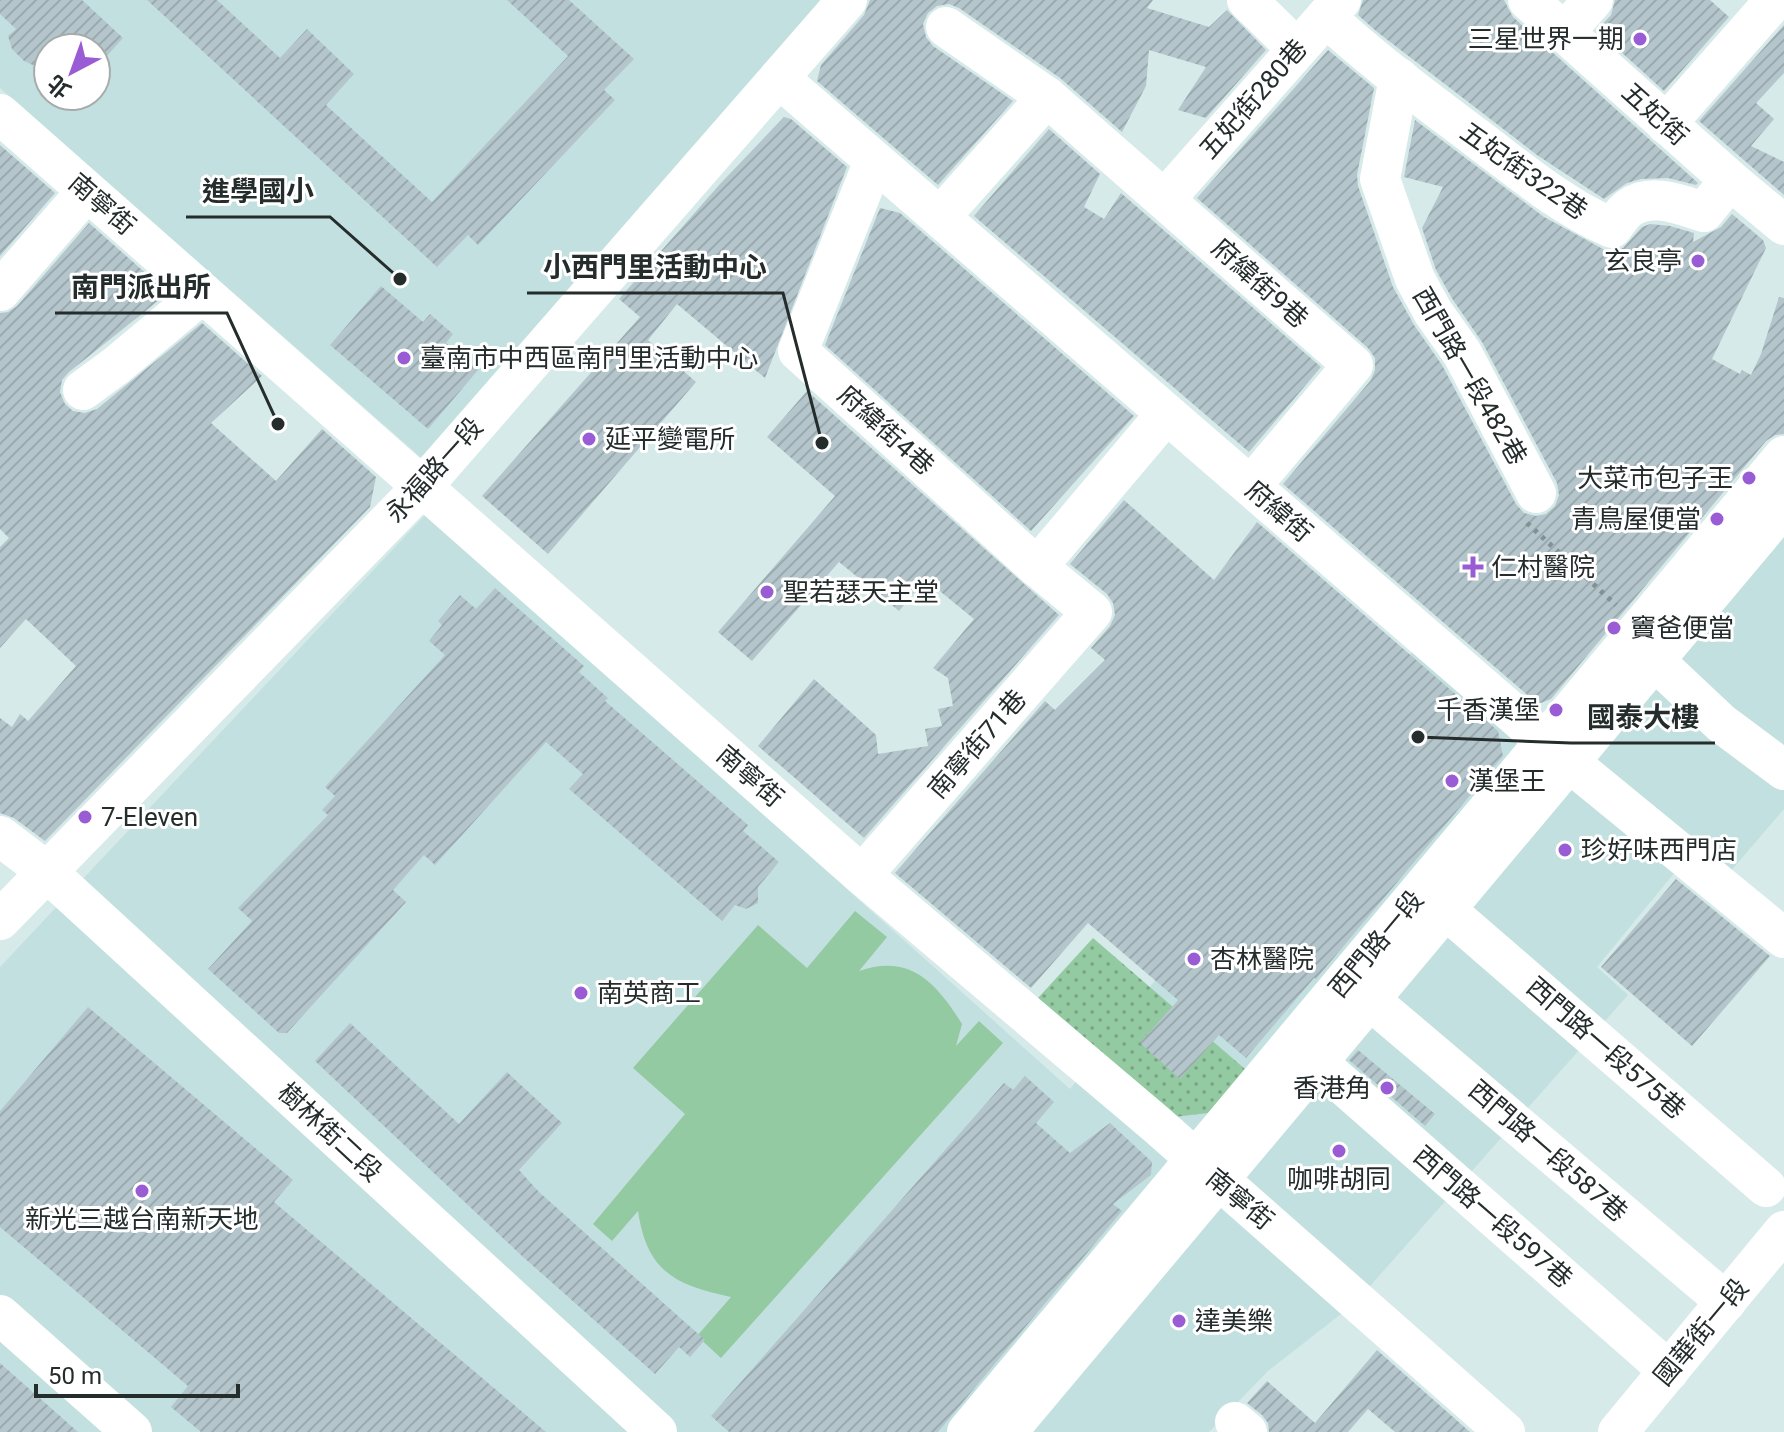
<svg xmlns="http://www.w3.org/2000/svg" width="1784" height="1432" viewBox="0 0 1784 1432" font-family="Roboto,'Noto Sans TC',sans-serif">
<defs>
<pattern id="grass-dots" width="8" height="8" patternUnits="userSpaceOnUse" patternTransform="scale(2)"><rect width="8" height="8" fill="#93caa1"/><path d="M2 2h.1M6 6h.1" fill="none" stroke="#78a483" stroke-width="1.8" stroke-linecap="round"/></pattern>
<pattern id="building-hatch" width="6" height="6" patternUnits="userSpaceOnUse" patternTransform="scale(2)"><rect width="6" height="6" fill="#b4c6cc"/><path d="M-1 1l2-2M0 6l6-6M5 7l2-2" fill="none" stroke="#9baaaf"/></pattern>
</defs>
<rect width="100%" height="100%" fill="#d6eae9"/>
<!-- built -->
<g fill="#c3e0e0" fill-rule="evenodd">
<path d="M0,0H821L425,461L0,88ZM48,48H96V96H48Z"/>
<path d="M427,513L1070,1089L1416,647L1576,786L1784,534V809L1717,887L1685,860L1597,967L1628,995L1355,1303L1268,1371L1209,1432H0V967Z"/>
</g>
<!-- grass -->
<path fill="url(#grass-dots)" d="M1093,938L1245,1069L1208,1113L1174,1117L1038,998Z"/>
<!-- garden -->
<path fill="#93caa1" d="M855,911L887,937L859,971C911,953 937,984 962,1024L956,1046L979,1021L1003,1043L721,1358L697,1336L731,1297C674,1285 647,1271 638,1211L612,1241L593,1224L685,1114L633,1068L758,925L807,968Z"/>
<!-- building -->
<g fill="url(#building-hatch)">
<path d="M0,0H82L123,38L96,68V48H48V55L37,67L24,61L12,49L8,36L16,29L0,14Z"/>
<path d="M147,0H217L280,58L307,29L354,74L326,105L432,202L568,56L507,0H569L634,59L604,90L615,100L478,245L468,235L437,267Z"/>
<path d="M870,0H1153L1147,8L1209,27L1227,10L1266,50L1206,118L1178,110L1206,67L1149,50L1146,86L1122,132L1060,78L959,8L949,4L937,6L928,13L923,24L926,37L933,46L1013,101L938,185L817,81L821,65L864,15Z"/>
<path d="M1363,0H1504L1513,17L1698,183L1696,185L1668,178L1641,179L1627,183L1604,199L1537,155L1376,31L1358,15Z"/>
<path d="M1615,0H1710L1729,17L1664,91L1597,30L1611,15Z"/>
<path d="M1784,25V73L1756,103L1774,119L1751,146L1784,162V195L1699,121Z"/>
<path d="M1328,50L1374,88L1357,175L1358,186L1393,287L1414,325L1442,365L1516,504L1524,513L1536,516L1546,514L1555,506L1559,495L1557,483L1482,342L1453,300L1436,270L1422,228L1443,187L1404,177L1415,120L1544,217L1603,249L1613,251L1623,248L1642,227L1650,224L1670,226L1694,233L1693,242L1721,227L1732,214L1763,240L1766,248L1712,359L1740,374L1742,370L1751,375L1761,354L1779,297L1784,298V434L1775,435L1766,441L1551,699L1538,704L1283,484L1371,380L1375,370V358L1368,348L1197,198Z"/>
<path d="M784,117L791,119L847,167L765,378L677,304L648,340L696,382L548,554L482,496L640,317L619,299L720,184Z"/>
<path d="M1049,129L1100,174L1084,207L1104,219L1121,193L1321,367L1249,452L974,216Z"/>
<path d="M0,145L55,193L0,256Z"/>
<path d="M880,208L900,213L1134,416L1031,531L825,345Z"/>
<path d="M89,223L168,293L69,372L62,380L60,392L65,404L73,411L85,413L97,409L202,323L262,376L211,423L276,481L322,429L376,477L370,507L45,841L14,818L0,813V718L12,727L20,714L28,721L76,666L26,619L0,648V547L9,538L0,529V313L8,312L17,306Z"/>
<path d="M381,286L423,322L430,314L453,334L446,343L478,370L428,429L330,345Z"/>
<path d="M807,391L1059,615L864,838L758,746L814,679L876,735L878,754L928,746L925,729L942,726L938,709L953,706L948,678L933,668L974,619L925,579L899,611L839,562L752,661L718,632L835,496L767,437Z"/>
<path d="M1124,500L1214,580L1257,522L1498,731L1503,756L1316,979L1314,978L1246,1058L1219,1035L1180,1079L1140,1043L1178,1000L1088,923L1031,988L895,873L1045,701L1055,710L1105,660L1091,648L1110,626L1115,615L1113,603L1107,594L1070,564Z"/>
<path d="M495,588L584,666L579,672L608,698L605,701L748,825L743,831L779,862L758,887V903L746,909L735,905L722,921L569,789L583,774L546,742L435,865L424,855L393,890L406,902L287,1033H279L208,969L252,921L238,908L328,815L322,810L335,796L325,787L445,655L429,641L442,625L438,621L460,595L476,609Z"/>
<path d="M1676,879L1770,956L1692,1046L1601,967Z"/>
<path d="M88,1007L293,1180L274,1202L546,1432H201L171,1407L188,1386L0,1227V1111Z"/>
<path d="M350,1023L459,1124L507,1072L562,1123L519,1170L539,1192L705,1340L690,1357L679,1347L655,1374L522,1256L315,1061Z"/>
<path d="M1358,1050L1435,1114L1425,1126L1349,1060Z"/>
<path d="M1025,1076L1054,1102L1036,1123L1070,1153L1110,1123L1152,1162L1151,1175L1113,1204L1122,1211L948,1420L938,1432H729L711,1416L1004,1083L1013,1090Z"/>
<path d="M1377,1350L1470,1432H1395L1368,1409L1348,1432H1269L1268,1423L1262,1415L1247,1403L1267,1381L1315,1423Z"/>
<path d="M0,1363L78,1432H0Z"/>
</g>
<g fill="none" stroke-linecap="round" stroke-linejoin="round">
<!-- path -->
<path stroke="#839191" stroke-width="5" stroke-dasharray="4 6" stroke-linecap="butt" d="M1527,523L1616,605"/>
<!-- minor -->
<g stroke="#fff" stroke-width="40">
<path d="M1247,0L1297,49"/>
<path d="M1528,0L1730,180L1784,225"/>
<path d="M1326,17C1372,60 1424,98 1474,136C1518,169 1561,206 1612,228C1617,222 1622,213 1629,208C1651,192 1681,205 1704,212L1730,180"/>
<path d="M946,27L1047,97L1353,365L1251,486"/>
<path d="M1564,33L1593,0"/>
<path d="M779,78L1569,762L1784,938"/>
<path d="M1399,78L1380,179L1415,279L1433,312L1462,353L1536,493"/>
<path d="M0,114L862,875L1156,1124L1505,1432"/>
<path d="M1666,124L1775,0"/>
<path d="M1165,199L1341,0"/>
<path d="M940,217L1047,97"/>
<path d="M0,291L87,191"/>
<path d="M83,390L117,365L203,293"/>
<path d="M1037,567L1166,414"/>
<path d="M1654,660L1721,723L1784,770"/>
<path d="M0,836L46,871L657,1432"/>
<path d="M862,875L1092,612L1036,566L798,351L874,161"/>
<path d="M1445,909L1766,1187"/>
<path d="M0,920L422,487L847,0"/>
<path d="M1370,1000L1726,1302"/>
<path d="M1317,1062L1669,1371"/>
<path d="M0,1315L132,1432"/>
<path d="M1235,1422L1247,1432"/>
<path d="M967,1432L1784,456"/>
<path d="M1007,1432L1784,506"/>
<path d="M1618,1432L1784,1231"/>
</g>
</g>
<!-- markers -->
<g fill="#995cd4" stroke="#fff" stroke-width="3">
<circle cx="1640" cy="39" r="8"/>
<circle cx="1698" cy="261" r="8"/>
<circle cx="404" cy="358" r="8"/>
<circle cx="589" cy="439" r="8"/>
<circle cx="1749" cy="478" r="8"/>
<circle cx="1717" cy="519" r="8"/>
<path d="M1469 555h8v8h8v8h-8v8h-8v-8h-8v-8h8z"/>
<circle cx="767" cy="592" r="8"/>
<circle cx="1614" cy="628" r="8"/>
<circle cx="1556" cy="710" r="8"/>
<circle cx="1452" cy="781" r="8"/>
<circle cx="85" cy="817" r="8"/>
<circle cx="1565" cy="850" r="8"/>
<circle cx="1194" cy="959" r="8"/>
<circle cx="581" cy="993" r="8"/>
<circle cx="1387" cy="1088" r="8"/>
<circle cx="1339" cy="1151" r="8"/>
<circle cx="142" cy="1191" r="8"/>
<circle cx="1179" cy="1321" r="8"/>
</g>
<g text-anchor="middle" stroke-width="6" stroke-linejoin="round" paint-order="stroke">
<!-- poi labels -->
<g font-size="26" fill="#242c2c" stroke="#fff" text-anchor="start">
<text x="1624" y="48" text-anchor="end">三星世界一期</text>
<text x="1682" y="270" text-anchor="end">玄良亭</text>
<text x="420" y="367">臺南市中西區南門里活動中心</text>
<text x="605" y="448">延平變電所</text>
<text x="1733" y="487" text-anchor="end">大菜市包子王</text>
<text x="1701" y="528" text-anchor="end">青鳥屋便當</text>
<text x="1491" y="576">仁村醫院</text>
<text x="783" y="601">聖若瑟天主堂</text>
<text x="1630" y="637">竇爸便當</text>
<text x="1540" y="719" text-anchor="end">千香漢堡</text>
<text x="1468" y="790">漢堡王</text>
<text x="101" y="826">7-Eleven</text>
<text x="1581" y="859">珍好味西門店</text>
<text x="1210" y="968">杏林醫院</text>
<text x="597" y="1002">南英商工</text>
<text x="1371" y="1097" text-anchor="end">香港角</text>
<text x="1339" y="1188" text-anchor="middle">咖啡胡同</text>
<text x="142" y="1228" text-anchor="middle">新光三越台南新天地</text>
<text x="1195" y="1330">達美樂</text>
</g>
<!-- street labels -->
<g font-size="26" fill="#242c2c" stroke="#fff">
<text transform="translate(1253 99) rotate(-49)" y="9">五妃街280巷</text>
<text transform="translate(1655 114) rotate(42)" y="9">五妃街</text>
<text transform="translate(1524 171) rotate(35)" y="9">五妃街322巷</text>
<text transform="translate(102 204) rotate(41)" y="9">南寧街</text>
<text transform="translate(1260 283) rotate(42)" y="9">府緯街9巷</text>
<text transform="translate(1470 376) rotate(60)" y="9">西門路一段482巷</text>
<text transform="translate(886 430) rotate(42)" y="9">府緯街4巷</text>
<text transform="translate(434 470) rotate(-48)" y="9">永福路一段</text>
<text transform="translate(1279 511) rotate(41)" y="9">府緯街</text>
<text transform="translate(977 744) rotate(-49)" y="9">南寧街71巷</text>
<text transform="translate(750 776) rotate(41)" y="9">南寧街</text>
<text transform="translate(1376 944) rotate(-50)" y="9">西門路一段</text>
<text transform="translate(1606 1048) rotate(41)" y="9">西門路一段575巷</text>
<text transform="translate(330 1132) rotate(43)" y="9">樹林街二段</text>
<text transform="translate(1548 1151) rotate(41)" y="9">西門路一段587巷</text>
<text transform="translate(1240 1199) rotate(40)" y="9">南寧街</text>
<text transform="translate(1493 1217) rotate(41)" y="9">西門路一段597巷</text>
<text transform="translate(1701 1332) rotate(-50)" y="9">國華街一段</text>
</g>
</g>
<!-- callouts -->
<path fill="none" stroke="#242c2c" stroke-width="3" d="M400 279L330 217H186M822 443L783 293H527M278 424L227 313H55M1418 737L1571 743H1715"/>
<g fill="#242c2c" stroke="#fff" stroke-width="3">
<circle cx="400" cy="279" r="8"/>
<circle cx="822" cy="443" r="8"/>
<circle cx="278" cy="424" r="8"/>
<circle cx="1418" cy="737" r="8"/>
</g>
<g font-size="28" text-anchor="middle" font-weight="bold" fill="#242c2c" stroke="#fff" stroke-width="6" stroke-linejoin="round" paint-order="stroke">
<text x="258" y="201">進學國小</text>
<text x="655" y="277">小西門里活動中心</text>
<text x="141" y="297">南門派出所</text>
<text x="1643" y="727">國泰大樓</text>
</g>
<!-- north arrow -->
<g transform="translate(72 72) rotate(221)"><circle r="38" fill="#ffffff" stroke="#a7abab" stroke-width="2"/>
<path d="M0-6L14 30L0 20L-14 30Z" fill="#995cd4"/>
<text y="-12" font-size="22" font-weight="bold" text-anchor="middle" fill="#242c2c">北</text>
</g>
<!-- scale -->
<path d="M36 1384v12h202v-12" fill="none" stroke="#242c2c" stroke-width="4"/>
<text x="48" y="1384" font-size="24" fill="#242c2c" stroke="#ffffff" stroke-width="6" paint-order="stroke">50 m</text>
</svg>
